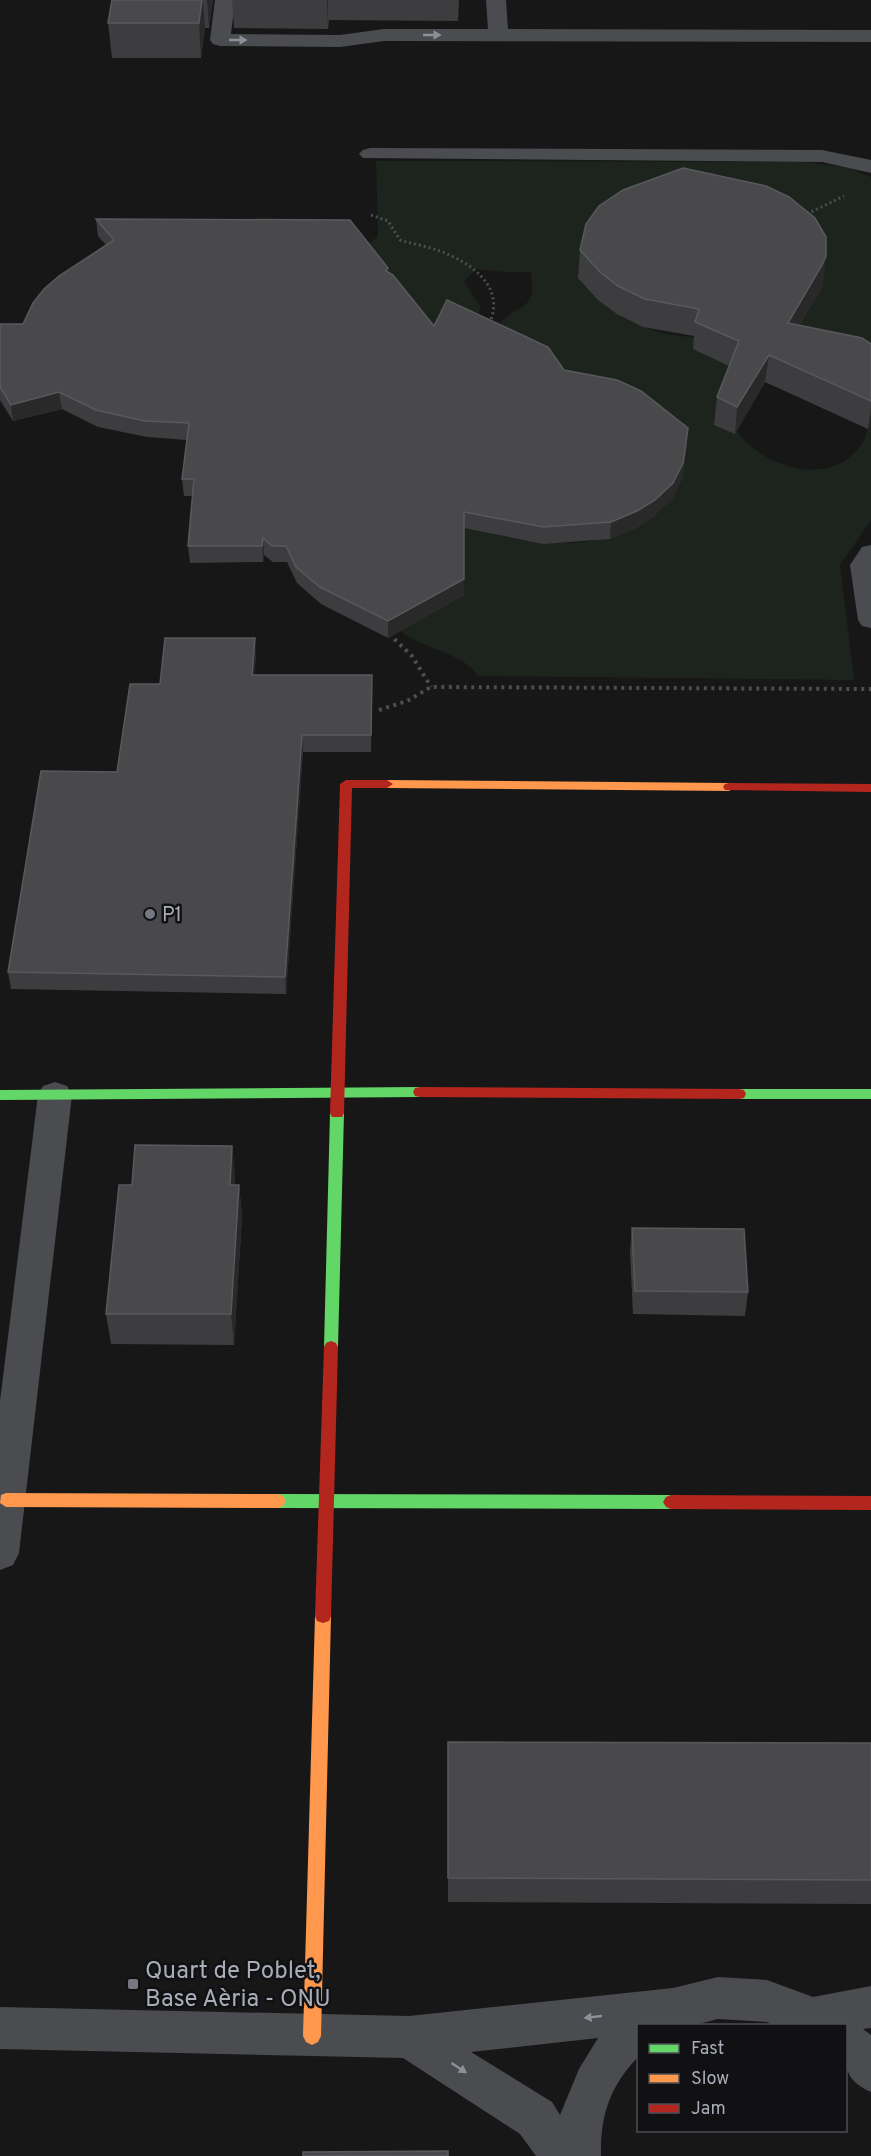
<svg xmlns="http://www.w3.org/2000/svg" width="871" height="2156" viewBox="0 0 871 2156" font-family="Overpass,sans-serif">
<rect width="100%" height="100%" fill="#171717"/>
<!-- green -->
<path fill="#1d241e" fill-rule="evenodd" d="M376,161L807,162L850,168L871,177V373L777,363L734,427C760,468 833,491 863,442C868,433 869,421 871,411V520L840,565L854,680L478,676C466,654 420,648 399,630L451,568L500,326C505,310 531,310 532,292C533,285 531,278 531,272H504L476,269L464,281L480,306L479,321L437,339L320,287L378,236ZM590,290L819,292C807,313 786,314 764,320C745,325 716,336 697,337C658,337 616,320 590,290ZM682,479C650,554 544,552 479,529Z"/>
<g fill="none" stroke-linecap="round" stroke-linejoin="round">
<!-- path-far1 -->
<g stroke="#4d4e52" stroke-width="3" stroke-dasharray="2 3" stroke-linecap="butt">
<path d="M807,214L844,196"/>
<path d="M371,215L388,221L400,240C412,244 425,246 437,250C469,261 507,286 489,324"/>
</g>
<!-- path -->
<g stroke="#4d4e52" stroke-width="4" stroke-dasharray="3 4.5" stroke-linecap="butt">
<path d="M389,634L412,656L431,687"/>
<path d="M379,710L407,701L431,687L871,689"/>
</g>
<!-- lane -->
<g fill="#4b4c50" fill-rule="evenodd">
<path d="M215,0H235L231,34L340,35L384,29H488L486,0H506L508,29L871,30V42L384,41L340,47L220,46L213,44L210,40Z"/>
<path d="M370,148L822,150L871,160V173L822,162L363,158L359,154L363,150Z"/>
<path d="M871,545V628L862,626L858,620L850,565L862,547Z"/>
</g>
<!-- street -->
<g fill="#4b4c50" fill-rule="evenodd">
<path d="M55,1082L67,1086L72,1095L19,1553L13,1565L0,1570V1401L38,1095L43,1086Z"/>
<path d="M718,1977L767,1980L813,1997L871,1986V2028L863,2029L871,2035V2092C838,2078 846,2057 846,2026H776L767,2022L718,2019L691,2026H638V2057C610,2086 600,2116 601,2156H536L520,2134L403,2058L0,2049V2007L409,2016L673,1988ZM598,2038L579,2069L560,2115L552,2102L471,2052Z"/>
</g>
<!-- fast -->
<g fill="#63d668" fill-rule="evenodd">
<path d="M420,1087L425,1088L427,1092L425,1096L420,1097L0,1100V1090Z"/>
<path d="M739,1089H871V1099H739L734,1098L732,1094L734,1090Z"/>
<path d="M337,1108L342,1109L344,1113L338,1347L336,1351L331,1353L326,1351L324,1347L330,1113L332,1109Z"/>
<path d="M278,1494L671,1495L676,1497L679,1502L676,1507L671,1509L278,1508L273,1506L270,1501L273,1496Z"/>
</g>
<!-- slow -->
<g fill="#ff974d" fill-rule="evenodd">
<path d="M387,780L729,783L735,787L729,791L387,788L381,784Z"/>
<path d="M6,1493L278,1494L283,1496L286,1501L283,1506L278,1508L6,1507L0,1503L1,1495Z"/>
<path d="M323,1609L329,1611L331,1616L321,2036L318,2042L312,2045L306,2042L303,2036L315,1616L317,1611Z"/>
</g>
<!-- jam -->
<g fill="#b3261e" fill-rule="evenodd">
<path d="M346,780H387L393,784L387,788H352L344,1113L342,1117H332L330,1113L340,784Z"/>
<path d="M729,783L871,784V792L725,790L723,787L725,784Z"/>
<path d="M420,1087L739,1089L744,1090L746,1094L744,1098L739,1099L420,1097L415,1096L413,1092L415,1088Z"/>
<path d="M331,1341L336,1343L338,1347L331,1616L329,1621L323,1623L317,1621L315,1616L324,1347L326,1343Z"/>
<path d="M671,1495L871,1496V1510L671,1509L666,1507L663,1502L666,1497Z"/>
</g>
</g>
<!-- wall -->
<g fill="#3d3d3f">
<path d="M112,0H213L209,28H205L201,58H112L108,23Z"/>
<path d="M232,0H459L458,21L329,20L328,29L234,28Z"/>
<path d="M96,219L388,272L434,326L564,370L687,444L682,479L672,499L653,517L636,528L610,539L543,544L464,528V595L388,638L321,604L297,583L287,562H273L264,555L263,562L190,563L188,546L193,496H184L182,479L187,440L147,437L98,427L62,409L13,421L0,400V324H23L106,245L98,236Z"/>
<path d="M580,250L823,284L819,292L799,326L871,344V414L868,429L765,382L735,434L714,425L717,397L729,366L693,349L694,336L643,327L617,314L598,300L578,278Z"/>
<path d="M256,655L254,675L372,692L371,752H303L286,994L11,989L8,972L117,772Z"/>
<path d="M232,1146L235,1177L234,1185H239L242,1216L234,1345L111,1344L106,1314L132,1185Z"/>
<path d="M632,1228L748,1292L745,1316L633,1314L630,1252Z"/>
<path d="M448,1742L871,1743V1904L448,1902Z"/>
</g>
<!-- shaded-wall -->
<g fill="#29292a">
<path d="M202,0H203L205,28L201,58L199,23Z"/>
<path d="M207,0H213L209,28Z"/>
<path d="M327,0H328V29Z"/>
<path d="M826,256L823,284L819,292L784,351L788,323Z"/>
<path d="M769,355L765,382L735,434L737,407Z"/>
<path d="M59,392L62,409L13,421L11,405Z"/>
<path d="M871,406V414L868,429Z"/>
<path d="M688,428L682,479L672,499L653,517L636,528L610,539L611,522Z"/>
<path d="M263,538L264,555L263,562L262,546Z"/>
<path d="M464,579V595L388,638V621Z"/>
<path d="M255,638L256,655L253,692L252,675Z"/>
<path d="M302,735L303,752L286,994L285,977Z"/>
<path d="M232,1146L235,1177L232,1216L230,1185Z"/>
<path d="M239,1185L242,1216L234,1345L231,1314Z"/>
</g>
<!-- building -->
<g fill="#49494c" stroke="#58595d" stroke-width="1.5">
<path d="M112,0H202L199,23H108Z"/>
<path d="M683,168L766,186L789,197L815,218L826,237V256L822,265L788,323L862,338L871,344V401L769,355L737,407L717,397L739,341L695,322L699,309L645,299L618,286L600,272L580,250L586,224L599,206L623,190Z"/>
<path d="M96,219L350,220L388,268L386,271L393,275L434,326L447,300L548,347L564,370L617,380L641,391L688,428L683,463L673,483L655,500L637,511L611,522L543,527L464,512V579L388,621L320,587L296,567L286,546H272L263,538L262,546H188L194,479H182L189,423L145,421L96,410L59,392L11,405L0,387V324H23L33,303L44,289L59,276L114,240Z"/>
<path d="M165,638H255L252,675H372L371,735H302L285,977L8,972L41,771L117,772L130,684H160Z"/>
<path d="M135,1145L232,1146L230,1185H239L231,1314H106L119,1185H132Z"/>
<path d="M632,1228L744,1229L748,1292L635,1291Z"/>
<path d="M448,1742L871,1743V1880L448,1878Z"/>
<path d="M448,2151V2156H303V2152Z"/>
</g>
<!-- one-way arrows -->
<defs><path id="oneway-solid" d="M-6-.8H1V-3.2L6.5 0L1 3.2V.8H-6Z" transform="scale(1.5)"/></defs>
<g fill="#8c9099">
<use href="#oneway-solid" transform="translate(432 35)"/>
<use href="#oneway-solid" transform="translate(238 40)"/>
<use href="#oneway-solid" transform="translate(593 2017) rotate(174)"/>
<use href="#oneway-solid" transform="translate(459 2068) rotate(33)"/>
</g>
<!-- markers -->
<g fill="#757880" stroke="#111113" stroke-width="2">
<circle cx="150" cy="914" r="6"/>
<rect x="127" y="1978" width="12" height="12" rx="3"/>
</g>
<g text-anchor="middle" stroke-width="5" stroke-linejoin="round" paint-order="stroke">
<!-- poi labels -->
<g font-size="20" fill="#a8adb8" stroke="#111113" text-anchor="start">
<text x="162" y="921">P1</text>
</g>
<!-- near-poi labels -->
<g font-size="24" fill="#a8adb8" stroke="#111113" text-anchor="start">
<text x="145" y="1978">Quart de Poblet,<tspan x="145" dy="28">Base Aèria - ONU</tspan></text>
</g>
</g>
<!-- legend -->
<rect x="637" y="2024" width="210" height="108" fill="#111113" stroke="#4d4f55" stroke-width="1.5"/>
<rect x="649" y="2044" width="30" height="9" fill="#63d668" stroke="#4d4f55" stroke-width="1.5"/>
<text x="691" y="2054" font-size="18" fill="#a8adb8">Fast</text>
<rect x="649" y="2074" width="30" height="9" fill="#ff974d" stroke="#4d4f55" stroke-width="1.5"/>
<text x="691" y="2084" font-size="18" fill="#a8adb8">Slow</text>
<rect x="649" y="2104" width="30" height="9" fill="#b3261e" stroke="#4d4f55" stroke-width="1.5"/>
<text x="691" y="2114" font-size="18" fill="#a8adb8">Jam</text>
</svg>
